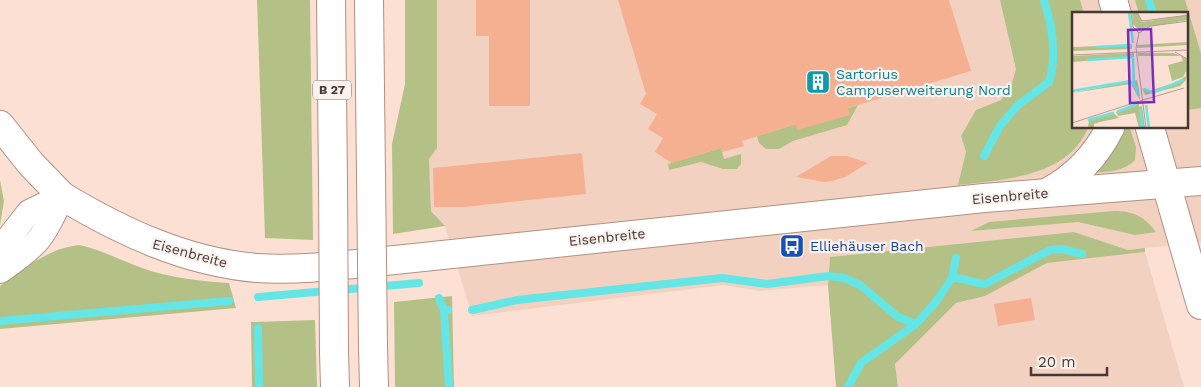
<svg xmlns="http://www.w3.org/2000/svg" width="1201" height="387" viewBox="0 0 1201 387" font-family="'Work Sans',sans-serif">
<rect width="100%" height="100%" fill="#fde0d4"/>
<!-- built -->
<g fill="#f2d1c1" fill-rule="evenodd">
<path d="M437,0H1201V242L1128,250L1074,232L830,257L828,285L760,291L724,285L472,316L445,226L431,211L429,159L437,148ZM1074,14H1187V128H1074Z"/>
<path d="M1145,252L1184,387H898L895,364L956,303L985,296L1047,263Z"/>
</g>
<!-- green -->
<g fill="#b3c186">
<path d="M257,0H310L313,240L265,238Z"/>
<path d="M405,0H437V148L429,159L431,211L445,226L393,234L392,144L405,84Z"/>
<path d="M1000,0H1080L1084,14H1074V128H1088C1067,178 1004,179 958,185L966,152L961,136L976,110L1001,100L1012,83L1016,69Z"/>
<path d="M1135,0H1185L1201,53V108L1187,110V14H1139Z"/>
<path d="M858,105L847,125L793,141L779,149H766L759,143L757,136Z"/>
<path d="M1112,128H1130L1136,147L1135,160C1122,174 1099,172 1082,173Z"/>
<path d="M721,148L724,159L741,154V164L737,169H723L701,162L669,170L668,164Z"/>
<path d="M0,180L4,201L0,225Z"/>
<path d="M1114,211C1133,211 1144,216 1156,232L1135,235L1078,222L971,231L989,222Z"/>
<path d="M1074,232L1128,250L1145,248V252L1047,263L985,296L956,303L895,364L898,387H836L828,285L830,257Z"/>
<path d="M80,245C104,251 120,260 142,268C169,278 201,281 229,283L236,308L0,329V286C26,268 48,248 80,245Z"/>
<path d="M452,296L454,387H395L394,302Z"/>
<path d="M315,320L317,387H252L251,322Z"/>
</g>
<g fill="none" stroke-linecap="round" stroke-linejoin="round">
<!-- stream -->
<g stroke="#64e6e6" stroke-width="8">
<path d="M1149,0L1153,14"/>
<path d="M984,156L1000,126L1017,106L1049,82C1057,56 1052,25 1044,0"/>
<path d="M952,278C967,278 972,283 985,284L1050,250L1062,249L1082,254"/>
<path d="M258,297L419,283"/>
<path d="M439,298L444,310H448"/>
<path d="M444,310L449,387"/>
<path d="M472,310L517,300L722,278L767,284L828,276L844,278L860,285L898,317L916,324"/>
<path d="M0,321L229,301"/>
<path d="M258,328L259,387"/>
<path d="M848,387L861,363L916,324L935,303L952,278L956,258"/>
</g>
</g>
<!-- building -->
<g fill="#f5b092">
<path d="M476,0H530V106H489V36H476Z"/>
<path d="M618,0H949L971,71L848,108L850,115L797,130L796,124L742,141L744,146L722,152L721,148L672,163L655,152L663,138L648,129L657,114L640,104L646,94Z"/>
<path d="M582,153L586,194L464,207H434L433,168Z"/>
<path d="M831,156H847L868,163L845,177L832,181L824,182L796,177Z"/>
<path d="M1031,298L1035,320L998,326L994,304Z"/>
</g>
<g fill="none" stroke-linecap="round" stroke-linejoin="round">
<defs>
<g id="street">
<path d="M0,249L29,212L62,196"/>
<path d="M0,271C38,245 44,238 62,196"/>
</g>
<g id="secondary">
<path d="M1113,0L1117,14"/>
<path d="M1150,128L1201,305"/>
<path d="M1048,192C1076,177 1096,156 1110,128"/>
<path d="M62,196C122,232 186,262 257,268C302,271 350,264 395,260L984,198L1201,181"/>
</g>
<g id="highway">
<path d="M331,0L333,180"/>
<path d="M369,0L371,176"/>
<path d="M0,125L31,164L62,196"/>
<path d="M373,347L374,387"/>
<path d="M334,352L335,387"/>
</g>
</defs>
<!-- street casing -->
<use href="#street" stroke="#b09081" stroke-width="26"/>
<!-- secondary casing -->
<use href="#secondary" stroke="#b09081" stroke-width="30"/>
<!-- highway casing -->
<use href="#highway" stroke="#b09081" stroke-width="30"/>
<!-- street -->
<use href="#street" stroke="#fff" stroke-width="24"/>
<!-- secondary -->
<use href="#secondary" stroke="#fff" stroke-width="28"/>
<!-- highway -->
<use href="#highway" stroke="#fff" stroke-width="28"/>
<defs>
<g id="highway-bridge">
<path d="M371,176L373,347"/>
<path d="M333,180L334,352"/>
</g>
</defs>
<!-- highway-bridge casing -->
<use href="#highway-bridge" stroke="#b09081" stroke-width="30" stroke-linecap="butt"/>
<!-- highway-bridge -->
<use href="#highway-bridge" stroke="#fff" stroke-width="28"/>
</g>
<!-- icons -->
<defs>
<symbol id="building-square" viewBox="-11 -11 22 22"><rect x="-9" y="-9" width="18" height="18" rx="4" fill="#0f9aa8" stroke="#faf2ef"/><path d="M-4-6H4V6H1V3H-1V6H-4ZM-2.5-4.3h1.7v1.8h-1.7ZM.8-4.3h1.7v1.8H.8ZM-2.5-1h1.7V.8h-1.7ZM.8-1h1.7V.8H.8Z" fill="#fff"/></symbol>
<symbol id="bus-square" viewBox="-11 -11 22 22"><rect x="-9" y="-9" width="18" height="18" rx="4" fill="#1a4fb4" stroke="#faf2ef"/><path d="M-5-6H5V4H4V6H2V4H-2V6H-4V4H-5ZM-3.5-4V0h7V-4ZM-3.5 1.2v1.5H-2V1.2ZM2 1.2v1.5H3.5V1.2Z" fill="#fff"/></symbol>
</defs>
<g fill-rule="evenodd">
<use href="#building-square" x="804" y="68" width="28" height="28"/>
<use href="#bus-square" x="778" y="232" width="28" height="28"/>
</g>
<g text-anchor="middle" stroke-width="4.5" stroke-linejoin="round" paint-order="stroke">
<!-- shield labels -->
<rect fill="#faf2ef" stroke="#7c706b" stroke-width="1" x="313" y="80.5" width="38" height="19" rx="4"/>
<g font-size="12" font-weight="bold" fill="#463832">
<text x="332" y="94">B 27</text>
</g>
<!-- culture labels -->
<g font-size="14" fill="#0d838f" stroke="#faf2ef" text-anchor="start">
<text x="836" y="79">Sartorius<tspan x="836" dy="16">Campuserweiterung Nord</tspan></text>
</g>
<!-- street labels -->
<g font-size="14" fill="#463832" stroke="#faf2ef">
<text transform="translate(1010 196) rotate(-5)" y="5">Eisenbreite</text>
<text transform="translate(607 237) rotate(-6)" y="5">Eisenbreite</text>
<text transform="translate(190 253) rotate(15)" y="5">Eisenbreite</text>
</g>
<!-- transit labels -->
<g font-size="14" fill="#164399" stroke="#faf2ef" text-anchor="start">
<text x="810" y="251">Elliehäuser Bach</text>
</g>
</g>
<!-- overview -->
<g transform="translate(1072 12)">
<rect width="116" height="116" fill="#fde0d4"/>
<path d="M60,0H65L70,10L116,3V8L66,17L61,12ZM116,30V33L65,36V33ZM60,33V37L0,39V35ZM62,41V45L0,50V44ZM66,41H102L114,46L116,53L114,68L108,74L73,83L70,76L77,79L105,70L114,64V59L111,65L100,69L96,53L111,49L109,44H66ZM65,68L67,77L68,87V88L59,72L0,81ZM67,91V95L70,94L73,116H67L63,101L46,104L44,100ZM40,100L47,106L28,110L22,112V116H16L17,107Z" fill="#b3c186"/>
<path fill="none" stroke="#64e6e6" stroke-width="2.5" d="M57,0L61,31M24,35L60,33M61,46L62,72M15,48L61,45M72,77L81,81L111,68M0,79L58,69L64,75L66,83M74,93L77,116M68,97L70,116M45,100L65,92M16,108L42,101"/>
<path fill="none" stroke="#b49d93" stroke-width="1" d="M59,0L61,15L67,21M65,0L70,9L117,3M67,21L64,36L74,116M67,21L78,14L117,9M103,40L117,48M0,43L117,38M71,88L112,76M0,111L71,88"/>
<path fill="#7b2cbf" fill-opacity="0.15" stroke="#7b2cbf" stroke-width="2.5" d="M79,17L82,90L58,91L56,18Z"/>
<rect width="116" height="116" fill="none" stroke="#463832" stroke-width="2.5"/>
</g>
<!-- scale -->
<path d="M1031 367v8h76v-8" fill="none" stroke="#463832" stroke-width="2.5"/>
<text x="1038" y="367" font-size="15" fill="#463832" stroke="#faf2ef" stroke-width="4" paint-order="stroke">20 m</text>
</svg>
